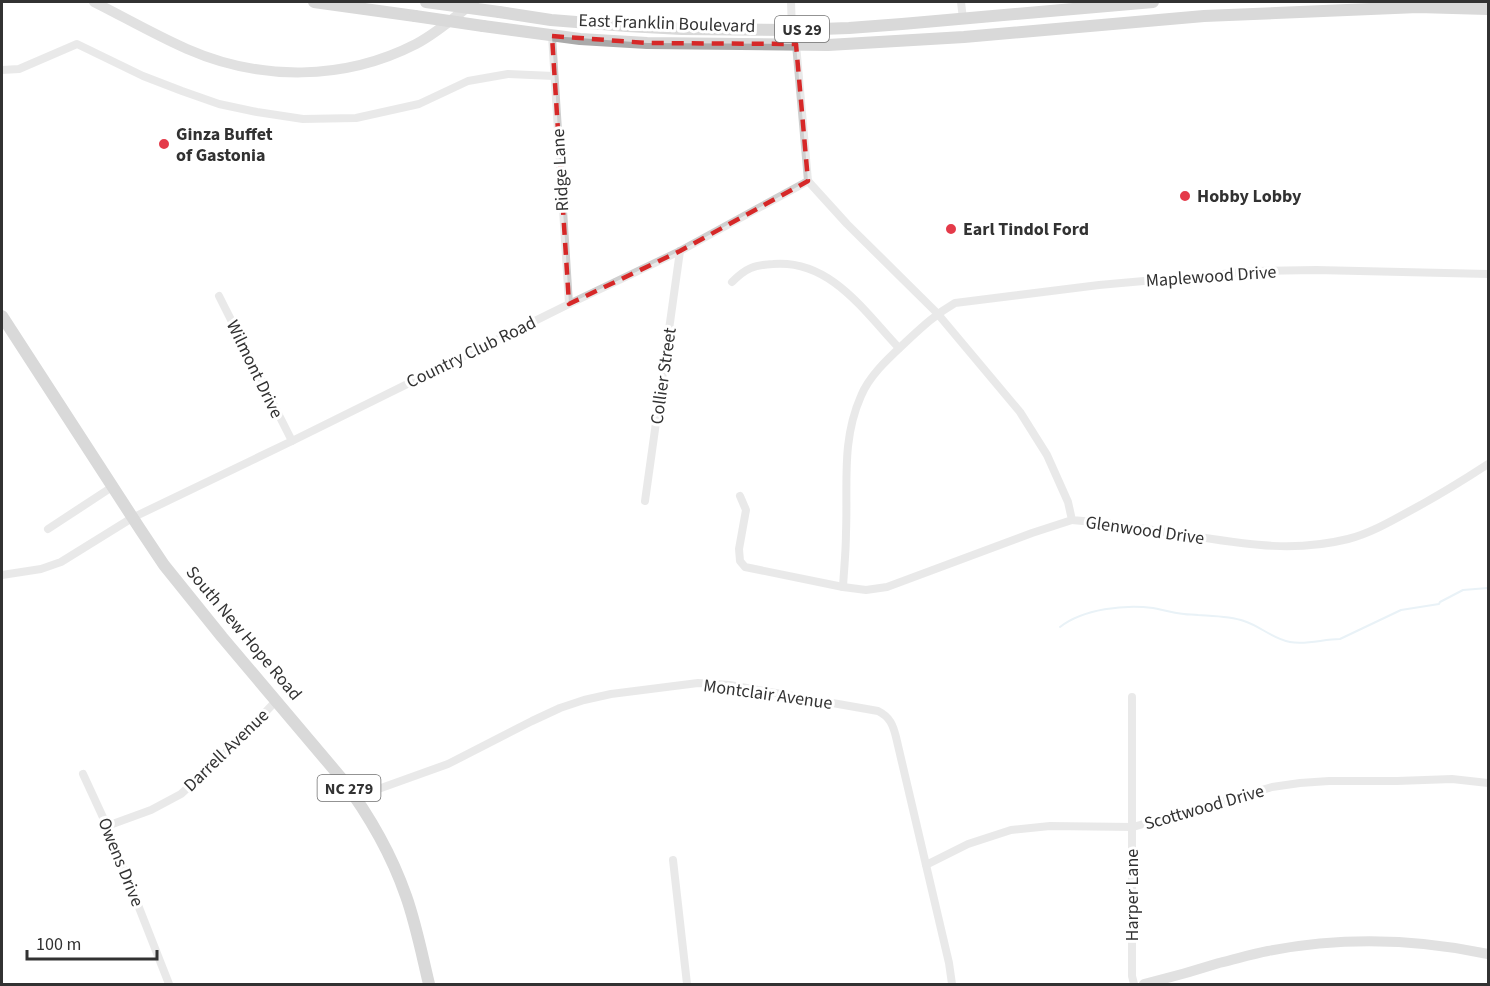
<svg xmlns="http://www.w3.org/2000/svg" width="1490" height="986" viewBox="0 0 1490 986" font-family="'Source Sans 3',sans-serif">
<rect width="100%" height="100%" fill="#fff"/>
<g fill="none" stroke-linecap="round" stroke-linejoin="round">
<!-- stream -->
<path stroke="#cee2ed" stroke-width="2" d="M1060,627C1083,609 1125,604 1153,608C1163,610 1174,613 1184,614C1189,615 1194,614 1198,615C1213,616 1230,616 1244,621C1260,626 1273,639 1290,642C1308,645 1323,639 1340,639L1401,610L1439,604L1440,602L1463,590L1488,588"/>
<!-- street -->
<g stroke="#cfcfcf" stroke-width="8">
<path d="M791,2L792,30L796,44L808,181"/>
<path d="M961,2L963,19"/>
<path d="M552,36L569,304"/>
<path d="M2,70L19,69L77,44L143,76L182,91L219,104L257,112L303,119L356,118L419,104L468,81L508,74L554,76"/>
<path d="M808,181L847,224L937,313L1020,412L1047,455L1068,502L1072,520C1115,523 1156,531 1199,537C1250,545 1296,552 1348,539C1368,534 1388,523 1406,513C1434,498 1462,481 1488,464"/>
<path d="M732,282C746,268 754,265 773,264C830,259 864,311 899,348"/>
<path d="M219,296L292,441"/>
<path d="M740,496L746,510L739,549L740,561L745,567L843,587L866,590L887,587L1032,533L1072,520"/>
<path d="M645,501L680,251"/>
<path d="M48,529L112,487"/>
<path d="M2,575L41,569L61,562L132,518L292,441L569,304L680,251L808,181"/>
<path d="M843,587C844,569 846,551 846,532C848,485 841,441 861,396C870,374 891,356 908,340C923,326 936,314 955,303L1099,285L1256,271L1316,270L1488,274"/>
<path d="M1132,697V976L1134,984"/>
<path d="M83,774L107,826L169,984"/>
<path d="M356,797L448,764L532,721L560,708L584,700L611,694L698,683L730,685L878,711C890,717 893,725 896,737L949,963L952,984"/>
<path d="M107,826L151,810L181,794L235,744L276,701"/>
<path d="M673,860L687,984"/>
<path d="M926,865L968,844L1011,830L1050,826L1133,827L1272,787L1300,783L1329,781H1397L1452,779L1488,783"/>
</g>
<!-- secondary -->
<g stroke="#bcbcbc" stroke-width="10">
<path d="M94,2C124,17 155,35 187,49C260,81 344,81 416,44C437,33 456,16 474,2"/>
<path d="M1144,984C1169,978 1194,971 1219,963C1236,959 1252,954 1268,951C1341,937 1417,939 1488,954"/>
</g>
<!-- primary -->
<g stroke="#aaa" stroke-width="12">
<path d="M314,2L415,16"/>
<path d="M499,12L551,20L627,26L682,29L792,30L849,28L902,24L1153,2"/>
<path d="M483,26L580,39L647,43L828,45L964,37L1204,16L1418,7L1488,9"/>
<path d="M2,316L140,529L164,565L222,637L342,779C369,815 391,853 406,896C416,924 422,955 429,984"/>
</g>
<!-- primary-bridge -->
<g stroke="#aaa" stroke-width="12">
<path d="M426,2L499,12"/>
<path d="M415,16L483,26"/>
</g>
</g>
<!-- marked area -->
<path d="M0 0H1490V986H0ZM552,36L647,43L796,44L808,181L680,251L569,304Z" fill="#fff" fill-opacity=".55" fill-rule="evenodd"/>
<path fill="none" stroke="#d62828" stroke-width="4.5" stroke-dasharray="12 8" stroke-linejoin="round" d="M552,36L647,43L796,44L808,181L680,251L569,304Z"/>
<!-- markers -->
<g fill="#e43a49" stroke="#fff" stroke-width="2">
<circle cx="164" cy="144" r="6"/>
<circle cx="1185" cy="196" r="6"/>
<circle cx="951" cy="229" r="6"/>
</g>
<g text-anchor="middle" stroke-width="6" stroke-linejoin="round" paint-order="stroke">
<!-- shield labels -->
<g fill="#fff" stroke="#707070" stroke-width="1.5">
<rect x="775" y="16" width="54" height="26" rx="4.5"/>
<rect x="317.5" y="775" width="63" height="26" rx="4.5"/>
</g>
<g font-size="16" font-weight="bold" fill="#323232">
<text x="802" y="35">US 29</text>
<text x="349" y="794">NC 279</text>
</g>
<!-- street labels -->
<g font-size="18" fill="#323232" stroke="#fff">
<text transform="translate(667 23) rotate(2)" y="6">East Franklin Boulevard</text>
<text transform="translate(560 170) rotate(-93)" y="6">Ridge Lane</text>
<text transform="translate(1211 276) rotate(-4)" y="6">Maplewood Drive</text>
<text transform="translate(471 352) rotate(-26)" y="6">Country Club Road</text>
<text transform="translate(255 369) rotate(64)" y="6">Wilmont Drive</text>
<text transform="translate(663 376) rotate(-82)" y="6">Collier Street</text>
<text transform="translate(1145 530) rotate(8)" y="6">Glenwood Drive</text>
<text transform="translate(244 633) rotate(50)" y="6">South New Hope Road</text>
<text transform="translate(768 694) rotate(8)" y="6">Montclair Avenue</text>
<text transform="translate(226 750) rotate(-44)" y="6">Darrell Avenue</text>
<text transform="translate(1204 807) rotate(-16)" y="6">Scottwood Drive</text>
<text transform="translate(121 862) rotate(68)" y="6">Owens Drive</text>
<text transform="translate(1132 895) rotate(-90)" y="6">Harper Lane</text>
</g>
<!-- poi labels -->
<g font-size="18" font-weight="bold" fill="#323232" stroke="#fff" text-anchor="start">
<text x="176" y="140">Ginza Buffet<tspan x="176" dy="21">of Gastonia</tspan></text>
<text x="1197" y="202">Hobby Lobby</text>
<text x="963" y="235">Earl Tindol Ford</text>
</g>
</g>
<!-- border -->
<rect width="1490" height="986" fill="none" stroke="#323232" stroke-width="6"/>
<!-- scale -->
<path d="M27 950v9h130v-9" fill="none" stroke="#323232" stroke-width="3"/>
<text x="36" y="950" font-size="18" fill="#323232" stroke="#ffffff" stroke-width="4.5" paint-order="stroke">100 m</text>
</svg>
